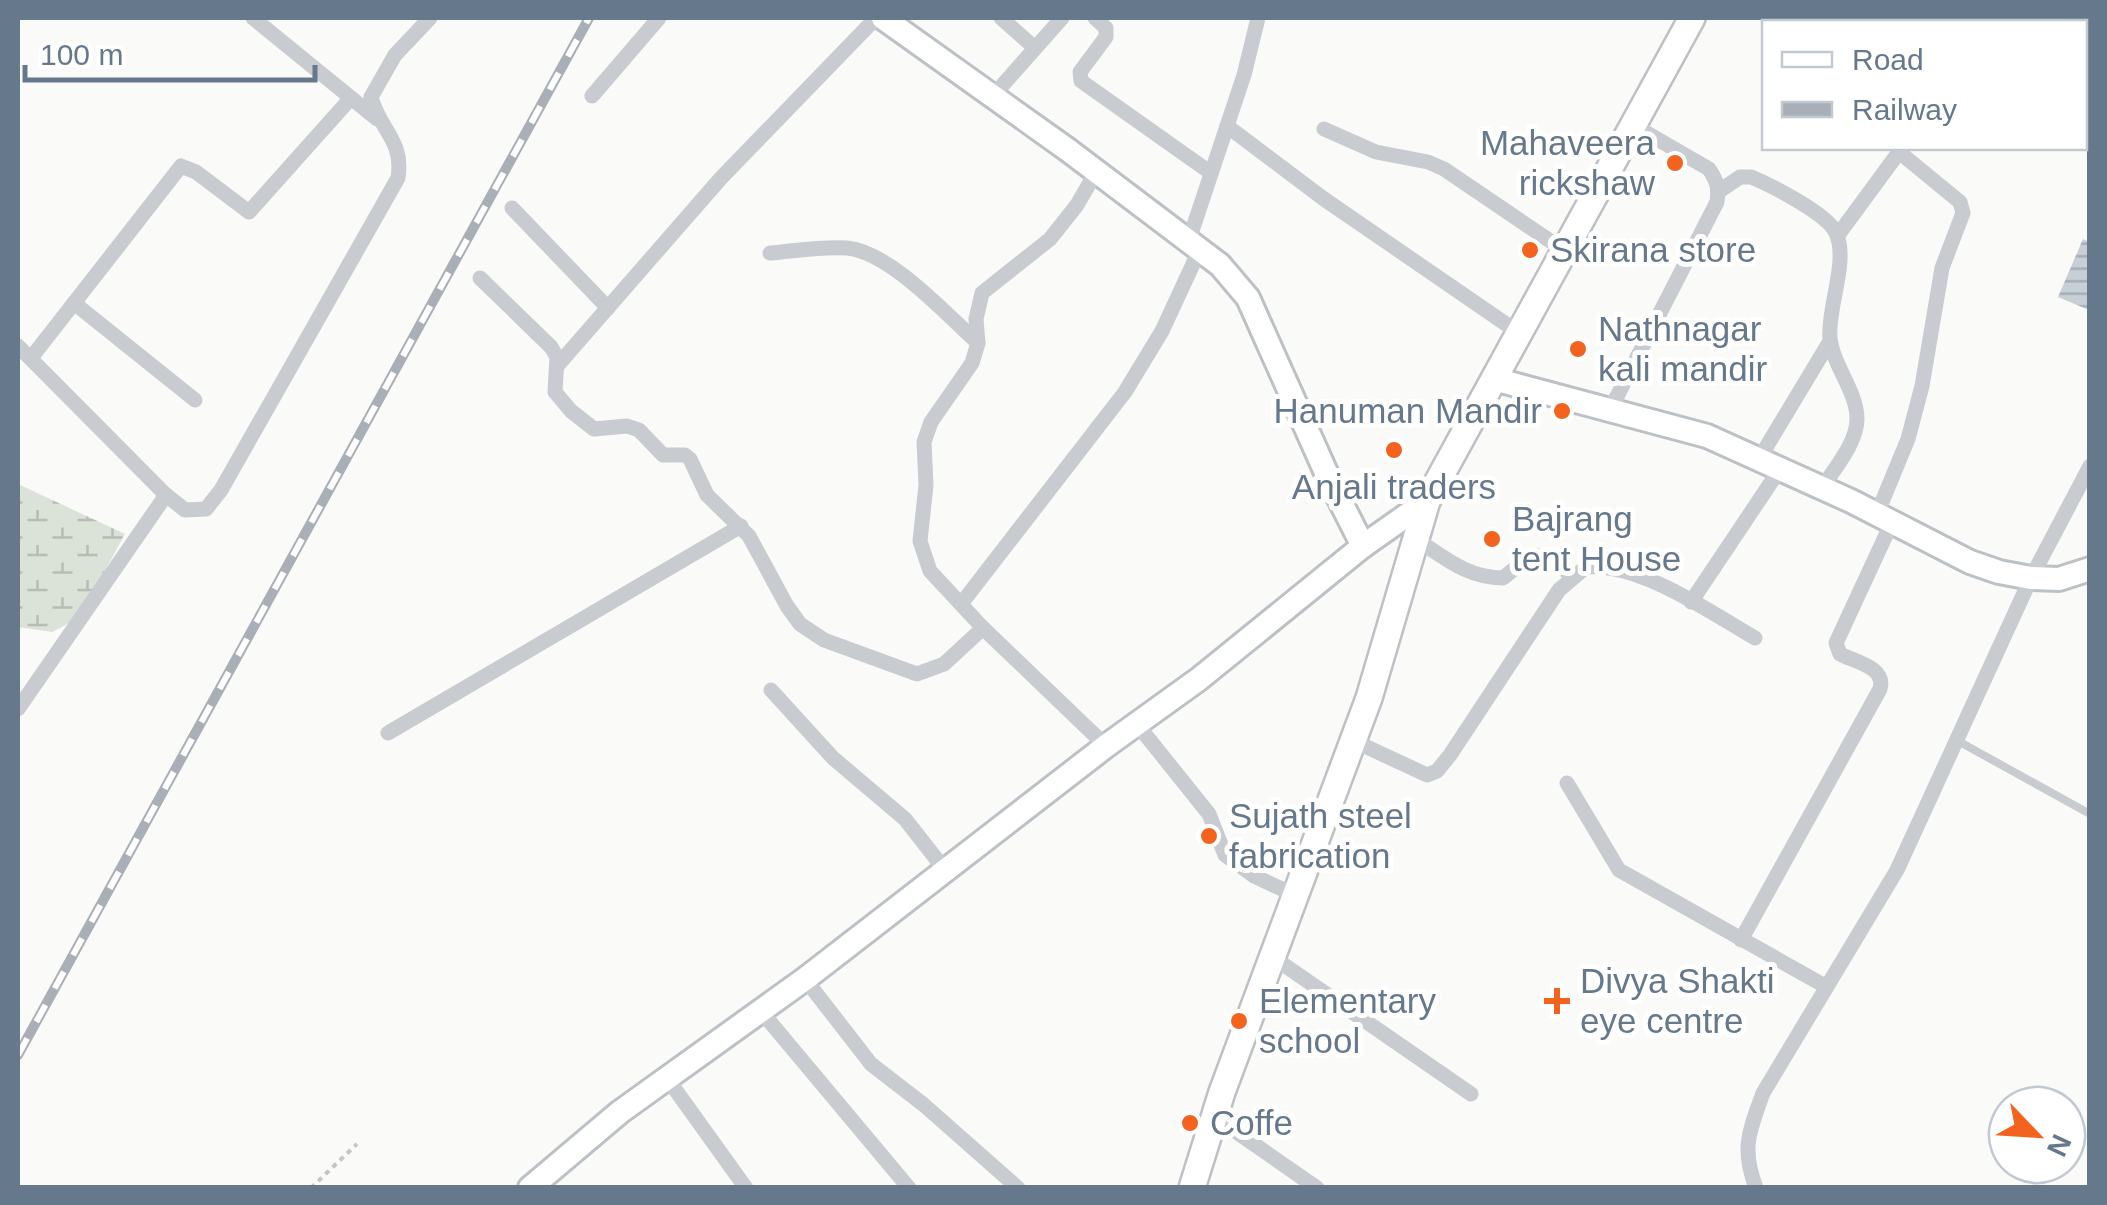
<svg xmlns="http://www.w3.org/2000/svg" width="2107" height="1205" viewBox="0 0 2107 1205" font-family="Arial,sans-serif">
<defs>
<pattern id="wetland-marsh" width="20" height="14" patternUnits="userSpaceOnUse" patternTransform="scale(2.5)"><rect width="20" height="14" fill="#dbe3d8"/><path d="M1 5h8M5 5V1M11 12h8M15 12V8" fill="none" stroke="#b5bdb5"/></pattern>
<pattern id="water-rules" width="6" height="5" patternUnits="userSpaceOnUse" patternTransform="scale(2.5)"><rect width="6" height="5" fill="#c6d0d6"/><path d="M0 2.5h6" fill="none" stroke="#a5aeb4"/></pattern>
</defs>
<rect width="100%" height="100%" fill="#fafaf8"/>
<!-- wetland -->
<path fill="url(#wetland-marsh)" d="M18,484L125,534L79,618L52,632L18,627Z"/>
<!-- water -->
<path fill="url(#water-rules)" d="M2083,239L2089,242V310L2058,297Z"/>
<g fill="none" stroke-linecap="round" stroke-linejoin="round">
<defs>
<g id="secondary">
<path d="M883,18L1068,150L1220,265L1248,298L1328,477L1363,546"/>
<path d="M1494,379L1707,436L1851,501L1970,562L1999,572L2031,578L2059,579L2090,569"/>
<path d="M530,1188L620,1112L805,979L1106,746L1199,679L1363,546L1427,501"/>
</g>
<path id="primary" d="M1192,1188L1222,1092L1369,698L1427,501L1692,18"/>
</defs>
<!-- secondary casing -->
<use href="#secondary" stroke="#bcc1c6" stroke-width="28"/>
<!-- primary casing -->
<use href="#primary" stroke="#bdc1c5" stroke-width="30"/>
<!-- path -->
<path stroke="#c3c5c8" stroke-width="4" stroke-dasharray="5 5" stroke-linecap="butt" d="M311,1188L357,1144"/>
<!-- lane -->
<path stroke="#c8cbd0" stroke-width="8" d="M1958,741L2090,814"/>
<!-- street -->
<g stroke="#c8cbd0" stroke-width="15">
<path d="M253,18L377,119"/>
<path d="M1001,18L1035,48"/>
<path d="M1095,18L1106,28V37L1080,72L1081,81L1211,173"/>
<path d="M2026,22L2029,18"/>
<path d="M592,96L659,18"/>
<path d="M992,97L1062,18"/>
<path d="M1227,126L1324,199L1519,333"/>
<path d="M1324,129L1376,152L1428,162L1444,169L1565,251"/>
<path d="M1096,172L1077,205L1050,239L982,293L976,319L978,343L972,363L931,422L924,442L926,485L920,541L930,571L983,628L1106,746"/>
<path d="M1718,192L1740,177H1751C1771,185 1825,213 1835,231C1850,259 1827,307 1830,338C1833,366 1857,391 1857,419C1857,443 1834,469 1822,488"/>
<path d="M512,208L608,308"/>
<path d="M1838,235L1902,148"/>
<path d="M1189,240L1244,75L1258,18"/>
<path d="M770,253C795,251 822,246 847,248C890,252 946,314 978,343"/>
<path d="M480,278L551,347L557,357L555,392L571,411L594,429L627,426L639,430L663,455H685L690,459L707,495L749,536L787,606L800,624L824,640L917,674L944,664L983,628"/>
<path d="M74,303L195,400"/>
<path d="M18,346L166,495L185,510L206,509L221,490L398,178C404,140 380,131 371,97L395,55L430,18"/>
<path d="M31,358L181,166L196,172L249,212L351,98"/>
<path d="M557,366L721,178L876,18"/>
<path d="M1610,410L1717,202C1719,188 1717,181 1709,169L1633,125"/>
<path d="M1759,459L1830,341"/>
<path d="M1877,514L1908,439L1922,386L1942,268L1963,213L1960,202L1899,152"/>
<path d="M1416,539C1444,557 1467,578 1503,578C1542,547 1528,549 1573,575"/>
<path d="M1691,602L1780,469"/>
<path d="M961,604L1125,392L1162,331L1200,249"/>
<path d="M771,690L833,758L905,819L945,870"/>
<path d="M18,709L166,495"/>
<path d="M1136,723L1209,814L1225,855L1254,876L1297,896"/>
<path d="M388,733L741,526"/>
<path d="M1354,741L1427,775L1437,771L1450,755L1559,590L1586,567C1641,563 1708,611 1755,638"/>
<path d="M1567,783L1619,870L1825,986"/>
<path d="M1741,940L1880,689C1886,667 1856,662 1840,654L1836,643L1892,522"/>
<path d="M1274,958L1471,1094"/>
<path d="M805,979L871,1064L924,1105L1018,1188"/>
<path d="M760,1010L909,1188"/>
<path d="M667,1078L746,1188"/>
<path d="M1215,1117L1317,1188"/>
<path d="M1756,1188C1741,1148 1749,1132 1763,1093L1897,870L2031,578L2090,466"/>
</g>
<!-- secondary -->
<use href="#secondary" stroke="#fff" stroke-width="22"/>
<!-- primary -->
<use href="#primary" stroke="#fff" stroke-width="25"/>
<defs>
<path id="rail" d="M18,1055L589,18"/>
</defs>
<!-- rail casing -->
<use href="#rail" stroke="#a9afb6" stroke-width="10"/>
<!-- rail -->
<use href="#rail" stroke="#fff" stroke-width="6" stroke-dasharray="19" stroke-linecap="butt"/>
</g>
<!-- markers -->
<g fill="#f4631e" stroke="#fff" stroke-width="4">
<circle cx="1675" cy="163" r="10"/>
<circle cx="1530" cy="250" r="10"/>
<circle cx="1578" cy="349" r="10"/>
<circle cx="1562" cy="411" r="10"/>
<circle cx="1394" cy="450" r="10"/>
<circle cx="1492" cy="539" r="10"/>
<circle cx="1209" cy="836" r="10"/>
<path d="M1552 986h10v10h10v10h-10v10h-10v-10h-10v-10h10z"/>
<circle cx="1239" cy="1021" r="10"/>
<circle cx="1190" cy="1123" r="10"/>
</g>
<g text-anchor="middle" stroke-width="10" stroke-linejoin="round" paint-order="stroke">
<!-- poi labels -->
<g font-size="35" fill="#66788c" stroke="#fff" text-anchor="start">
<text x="1655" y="155" text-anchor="end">Mahaveera<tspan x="1655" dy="40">rickshaw</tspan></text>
<text x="1550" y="262">Skirana store</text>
<text x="1598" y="341">Nathnagar<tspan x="1598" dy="40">kali mandir</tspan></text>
<text x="1542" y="423" text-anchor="end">Hanuman Mandir</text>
<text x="1394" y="499" text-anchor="middle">Anjali traders</text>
<text x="1512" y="531">Bajrang<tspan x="1512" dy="40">tent House</tspan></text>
<text x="1229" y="828">Sujath steel<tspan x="1229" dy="40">fabrication</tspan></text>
<text x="1580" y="993">Divya Shakti<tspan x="1580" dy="40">eye centre</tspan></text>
<text x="1259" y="1013">Elementary<tspan x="1259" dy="40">school</tspan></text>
<text x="1210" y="1135">Coffe</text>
</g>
</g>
<!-- border -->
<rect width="2107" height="1205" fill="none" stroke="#66788c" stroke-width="40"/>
<!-- legend -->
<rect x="1762" y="20" width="325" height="130" fill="#ffffff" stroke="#c2c9d1" stroke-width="2.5"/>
<rect x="1782" y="52" width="50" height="15" fill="#ffffff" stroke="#c2c9d1" stroke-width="2.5"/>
<text x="1852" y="70" font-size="30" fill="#66788c">Road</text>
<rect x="1782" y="102" width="50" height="15" fill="#a9afb6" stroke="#c2c9d1" stroke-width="2.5"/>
<text x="1852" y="120" font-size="30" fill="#66788c">Railway</text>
<!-- north arrow -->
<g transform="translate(2037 1135) rotate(115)"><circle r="48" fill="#ffffff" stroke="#c2c9d1" stroke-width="2.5"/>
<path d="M0-8L18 38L0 25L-18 38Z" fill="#f4631e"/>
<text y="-15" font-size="28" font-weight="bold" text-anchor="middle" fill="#66788c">N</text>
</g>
<!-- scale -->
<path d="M25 65v15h290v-15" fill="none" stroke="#66788c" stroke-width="5"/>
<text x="40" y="65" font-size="30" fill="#66788c" stroke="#ffffff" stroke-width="8" paint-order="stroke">100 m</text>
</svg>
